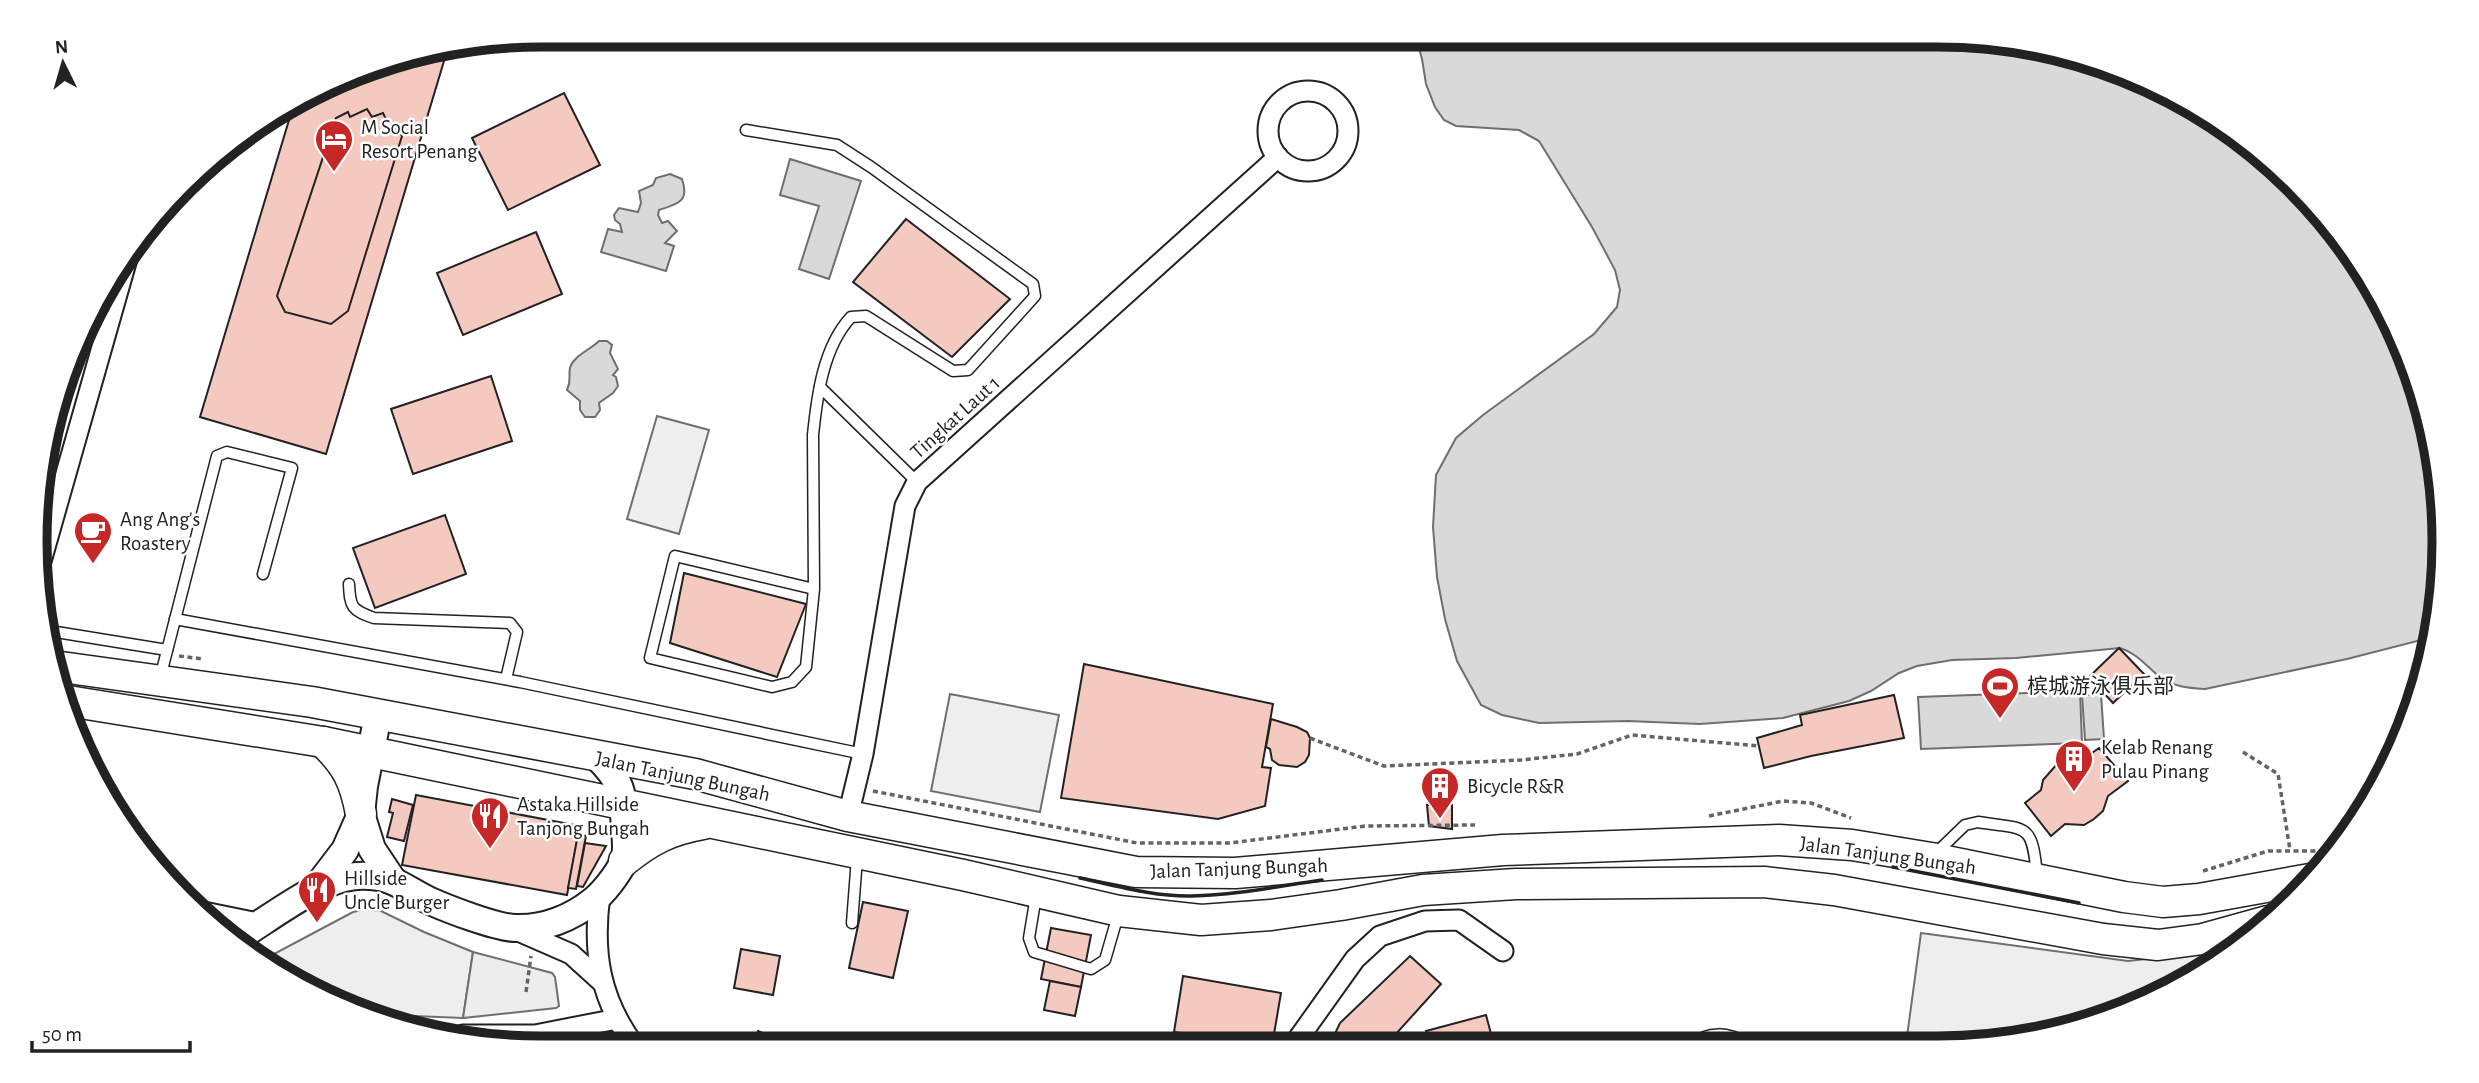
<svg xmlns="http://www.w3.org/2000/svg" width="2479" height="1083" viewBox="0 0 2479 1083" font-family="'Alegreya Sans','Noto Sans SC',sans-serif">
<rect width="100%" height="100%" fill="#fff"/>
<!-- green -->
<g fill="#eee" stroke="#6f6f6f" stroke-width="2">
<path d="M657,416L709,430L679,534L627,519Z"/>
<path d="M950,694L1059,715L1040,812L931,791Z"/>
<path d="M366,909L381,911L424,932L473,952L463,1018L364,1014L267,962L272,955L353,912Z"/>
<path d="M1921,933L2128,961L2237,949L2132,1009L2004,1044H1906Z"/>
</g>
<!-- parking -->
<path fill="#ededed" stroke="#6f6f6f" stroke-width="2" d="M473,952L552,973L555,977L559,1006L556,1008L463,1018Z"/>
<!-- water -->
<g fill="#d9d9d9" stroke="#6f6f6f" stroke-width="2">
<path d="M1410,35H1938L2101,62L2191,103L2272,161L2340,233L2392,318L2427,411L2443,509L2440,608L2433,637L2347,659L2205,689C2190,688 2174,687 2161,678C2147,667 2137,653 2120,648L2016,658L1952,660L1917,666L1899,673L1871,691L1849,701L1783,718L1700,724L1628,721L1539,723L1502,715L1481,705L1457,661L1445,619L1437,577L1433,527L1436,475L1456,438L1483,415L1594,334L1617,307L1620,290L1615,270L1592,227L1539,141L1519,130L1456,126L1444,120L1435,107L1426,84L1422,59L1417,41Z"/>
<path d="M790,159L861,181L829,279L799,269L819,206L780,195Z"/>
<path d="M670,174L682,179C690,202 677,204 659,210L658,215L662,223L668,221L677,231L665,243L674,246L666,271L601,252L608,229L622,232L620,224L615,220L614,215L619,208L638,212L641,203L639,191L653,185L656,178Z"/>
<path d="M599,341H607L612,345L610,353L618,369L613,375L616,377L618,386L613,393L599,403L600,410L595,417H585L580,410V401L567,390C572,379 568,377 570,368C573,356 590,350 599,341Z"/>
<path d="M2080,691L2082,743L1921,749L1918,697Z"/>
<path d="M2101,694L2104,739L2085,740L2082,695Z"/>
</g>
<!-- building -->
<g fill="#f3c9c0" stroke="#222" stroke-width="2">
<path d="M447,51L326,454L200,417L295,100L378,62Z"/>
<path d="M564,93L600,165L508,210L472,138Z"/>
<path d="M367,109L372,117L383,113L391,130L397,128L402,136L348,311L331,324L285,312L277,296L336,118L348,112L350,117Z"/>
<path d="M906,219L1010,299L952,357L853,282Z"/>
<path d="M536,232L562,294L463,335L437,273Z"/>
<path d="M491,376L512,441L413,474L391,409Z"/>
<path d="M445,515L466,574L375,608L353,548Z"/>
<path d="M684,573L806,604L777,677L670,643Z"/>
<path d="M2119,648L2144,674L2113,703L2089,677Z"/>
<path d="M1084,664L1273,704L1262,767L1271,768L1265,806L1218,819L1061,798Z"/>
<path d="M1894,695L1904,738L1811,756L1764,768L1757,738L1802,725L1800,715Z"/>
<path d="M1271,719L1297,727L1307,732L1310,738L1309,755L1305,762L1297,767L1279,765L1272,760L1270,749L1266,747Z"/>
<path d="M2099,748L2128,781L2108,796L2103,811L2094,819L2084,825L2065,824L2051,836L2025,803L2041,790L2043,780L2057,764L2066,760H2082Z"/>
<path d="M416,795L580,826L567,895L402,865Z"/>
<path d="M392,799L413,805L404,841L387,837L393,813L389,812Z"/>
<path d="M1427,805H1452V829L1429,826Z"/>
<path d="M578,834L586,836L576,889L568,888Z"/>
<path d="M585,843L606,846L583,887L577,886Z"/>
<path d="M863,902L908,911L893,978L849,968Z"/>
<path d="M1051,928L1091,935L1081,987L1041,979Z"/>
<path d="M741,949L780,956L773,995L734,988Z"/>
<path d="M1410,956L1441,984L1386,1045L1329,1046L1340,1023Z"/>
<path d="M1183,976L1281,993L1272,1046L1174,1032Z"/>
<path d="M1050,981L1081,987L1075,1016L1044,1010Z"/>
<path d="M1486,1015L1494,1045H1430L1426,1031Z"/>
<path d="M758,1031L788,1044L786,1047H751Z"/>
</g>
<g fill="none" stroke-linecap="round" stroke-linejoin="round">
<defs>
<g id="lane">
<path d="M746,130L837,145L871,167L1033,284L1035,296L968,370L953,371L866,316L851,317C823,347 817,396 813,435L814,589L806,667L792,682L772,687L650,658L675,556L814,589"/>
<path d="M820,387L917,482"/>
<path d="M349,584C350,608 352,610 374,618L510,623L517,632L506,679"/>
<path d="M175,619L520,682L863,754"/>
<path d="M44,630L167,650"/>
<path d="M160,678L217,456L227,452L292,468L263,574"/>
<path d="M1934,855L1965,825L1978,822C2027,830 2032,821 2037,876"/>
<path d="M1036,896L1029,938L1034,952L1091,969L1105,960L1118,915"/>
<path d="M852,923L857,858"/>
<path d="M1690,1045C1708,1031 1729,1031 1745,1044"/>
</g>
<g id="street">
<circle cx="1308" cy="131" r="40"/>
<path d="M38,572L127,259"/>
<path d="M848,816L863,754L905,506L917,482L1278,157"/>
<path d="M600,895C592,953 600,1000 636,1048"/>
<path d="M199,911L262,924"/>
<path d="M516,930L571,954L603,983"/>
<path d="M463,1035H535L617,1019"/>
<path d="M1293,1046L1355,959L1380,936L1425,921L1459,920L1503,951"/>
</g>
<g id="secondary">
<path d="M361,814L372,849L392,879"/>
<path d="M316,888L345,850L361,814L364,786L378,715"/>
<path d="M231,942C266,922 319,878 357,876C392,874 401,887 430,901C448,909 497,928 516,928C544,929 572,918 594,900C604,892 617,875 623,863C627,855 626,840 625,831C623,794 624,783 596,756"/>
</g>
<g id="primary">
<path d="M54,666L312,702L695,774L848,816L1136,872L1235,873L1503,850L1779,840L1852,845L1931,858L2124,897L2163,902L2199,899L2310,879"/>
<path d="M68,701L323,742L963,875L1119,911L1201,920L1271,915L1341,905L1423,890L1516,884L1764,882L1834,890L2103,939L2158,945L2203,939L2268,921"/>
<path d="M323,742C347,765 355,781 361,814"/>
<path d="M624,861C650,840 669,830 703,824"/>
</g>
</defs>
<!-- lane casing -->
<use href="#lane" stroke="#222" stroke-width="13"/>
<!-- street casing -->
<use href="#street" stroke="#222" stroke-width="23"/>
<!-- secondary casing -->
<use href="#secondary" stroke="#222" stroke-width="30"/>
<!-- primary casing -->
<use href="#primary" stroke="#222" stroke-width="33"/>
<!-- path -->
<g stroke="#646464" stroke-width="3.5" stroke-dasharray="5 3.5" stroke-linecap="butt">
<path d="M179,656L203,659"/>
<path d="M1310,738L1384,766L1521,760L1577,754L1632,735L1759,746"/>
<path d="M2243,752L2278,774L2290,850"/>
<path d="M873,791L1137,843H1230L1365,826L1475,825"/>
<path d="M1709,816L1783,801L1811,803L1851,818"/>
<path d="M2203,871L2268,851H2338"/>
<path d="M526,992L531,956"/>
</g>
<!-- lane -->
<use href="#lane" stroke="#fff" stroke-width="10"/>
<!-- street -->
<use href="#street" stroke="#fff" stroke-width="19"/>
<!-- secondary -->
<use href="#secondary" stroke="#fff" stroke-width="26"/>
<!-- primary -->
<use href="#primary" stroke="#fff" stroke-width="30"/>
<!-- wall -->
<g stroke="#222" stroke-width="3.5">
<path d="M1893,867L2079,903"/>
<path d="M1080,878C1117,886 1155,897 1192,896C1236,895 1279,886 1322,880"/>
</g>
</g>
<!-- icons -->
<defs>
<symbol id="hotel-pin" viewBox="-11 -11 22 30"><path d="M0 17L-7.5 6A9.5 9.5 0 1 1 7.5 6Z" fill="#c62828" stroke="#fff"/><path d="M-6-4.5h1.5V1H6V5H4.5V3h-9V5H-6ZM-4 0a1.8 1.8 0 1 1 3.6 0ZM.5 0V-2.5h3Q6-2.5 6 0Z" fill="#fff"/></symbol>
<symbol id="cafe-pin" viewBox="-11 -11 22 30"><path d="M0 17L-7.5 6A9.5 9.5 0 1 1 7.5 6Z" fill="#c62828" stroke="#fff"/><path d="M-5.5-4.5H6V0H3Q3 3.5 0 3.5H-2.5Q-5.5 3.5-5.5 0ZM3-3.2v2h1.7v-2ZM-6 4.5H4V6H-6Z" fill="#fff"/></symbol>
<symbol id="stadium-pin" viewBox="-11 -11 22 30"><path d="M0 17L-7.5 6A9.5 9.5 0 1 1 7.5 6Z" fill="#c62828" stroke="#fff"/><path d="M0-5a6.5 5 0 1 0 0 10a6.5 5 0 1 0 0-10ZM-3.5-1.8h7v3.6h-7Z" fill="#fff"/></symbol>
<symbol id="building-pin" viewBox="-11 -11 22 30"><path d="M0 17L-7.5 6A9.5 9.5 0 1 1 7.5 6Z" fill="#c62828" stroke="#fff"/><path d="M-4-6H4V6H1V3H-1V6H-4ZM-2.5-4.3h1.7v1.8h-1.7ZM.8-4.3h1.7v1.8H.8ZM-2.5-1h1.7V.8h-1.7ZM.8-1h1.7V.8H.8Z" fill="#fff"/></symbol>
<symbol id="restaurant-pin" viewBox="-11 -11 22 30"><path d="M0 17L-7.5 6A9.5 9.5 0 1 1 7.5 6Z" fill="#c62828" stroke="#fff"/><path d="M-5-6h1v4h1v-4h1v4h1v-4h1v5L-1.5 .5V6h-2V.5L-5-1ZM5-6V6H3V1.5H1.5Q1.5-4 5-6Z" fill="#fff"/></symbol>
</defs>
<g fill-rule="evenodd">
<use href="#hotel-pin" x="312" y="117" width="44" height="60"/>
<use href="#cafe-pin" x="71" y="509" width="44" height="60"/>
<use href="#stadium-pin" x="1978" y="664" width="44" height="60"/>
<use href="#building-pin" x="2052" y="737" width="44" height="60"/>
<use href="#building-pin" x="1418" y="764" width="44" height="60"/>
<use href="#restaurant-pin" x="468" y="794" width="44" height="60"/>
<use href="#restaurant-pin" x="295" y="868" width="44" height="60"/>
</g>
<g text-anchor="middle" stroke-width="5" stroke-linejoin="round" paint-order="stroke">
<!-- poi labels -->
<g font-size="21" fill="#222" stroke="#fff" text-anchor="start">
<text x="361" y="134">M Social<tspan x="361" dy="24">Resort Penang</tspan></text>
<text x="120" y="526">Ang Ang's<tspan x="120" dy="24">Roastery</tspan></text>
<text x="2027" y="693">槟城游泳俱乐部</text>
<text x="2101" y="754">Kelab Renang<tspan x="2101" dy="24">Pulau Pinang</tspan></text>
<text x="1467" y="793">Bicycle R&amp;R</text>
<text x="517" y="811">Astaka Hillside<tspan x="517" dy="24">Tanjong Bungah</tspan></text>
<text x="344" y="885">Hillside<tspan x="344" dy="24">Uncle Burger</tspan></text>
</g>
<!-- street labels -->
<g font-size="21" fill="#222" stroke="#fff">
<text transform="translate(955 417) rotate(-42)" y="7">Tingkat Laut 1</text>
<text transform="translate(683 776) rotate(12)" y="7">Jalan Tanjung Bungah</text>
<text transform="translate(1888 855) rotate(8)" y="7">Jalan Tanjung Bungah</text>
<text transform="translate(1239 868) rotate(-2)" y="7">Jalan Tanjung Bungah</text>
</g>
</g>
<!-- crop -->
<path d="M0 0H2479V1083H0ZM541 47H1938A494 494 0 0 1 2432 541V542A494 494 0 0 1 1938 1036H541A494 494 0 0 1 47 542V541A494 494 0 0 1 541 47Z" fill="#fff" fill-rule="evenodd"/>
<path fill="none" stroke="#222" stroke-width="9" d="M541 47H1938A494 494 0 0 1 2432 541V542A494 494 0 0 1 1938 1036H541A494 494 0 0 1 47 542V541A494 494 0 0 1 541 47Z"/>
<!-- north arrow -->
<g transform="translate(63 63) rotate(355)" stroke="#ffffff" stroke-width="5" paint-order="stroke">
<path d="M0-5L12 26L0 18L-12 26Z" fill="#222222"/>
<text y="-10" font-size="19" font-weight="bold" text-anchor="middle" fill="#222222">N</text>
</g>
<!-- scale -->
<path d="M32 1041v10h158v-10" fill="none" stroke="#222222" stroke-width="3.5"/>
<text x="42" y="1041" font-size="21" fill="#222222" stroke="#ffffff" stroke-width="5" paint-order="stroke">50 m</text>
</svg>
